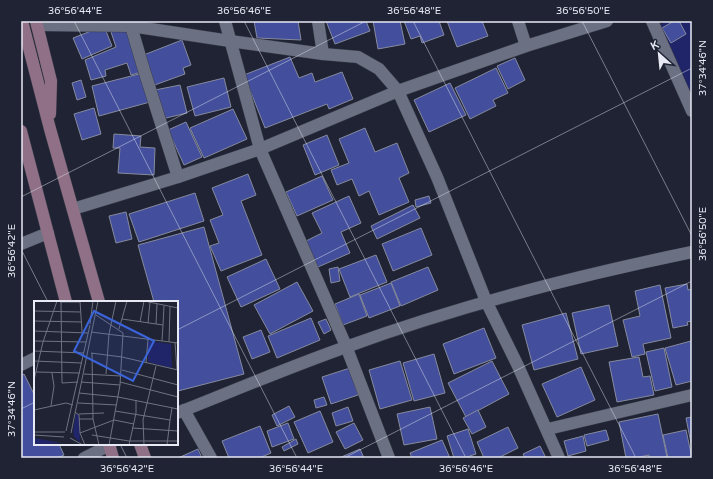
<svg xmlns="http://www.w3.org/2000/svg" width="713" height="479" viewBox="0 0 713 479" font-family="'Varela Round',sans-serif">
<rect width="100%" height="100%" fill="#1f2333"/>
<!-- green -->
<path fill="#20256a" d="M669,21H692V97L656,26Z"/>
<!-- building -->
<g fill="#434f9c" stroke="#858a9e">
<path d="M254,21H298L301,40L257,38Z"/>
<path d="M326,21H366L370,31L335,44Z"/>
<path d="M373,21H400L405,44L378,49Z"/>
<path d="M404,21H439L444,35L422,43L420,36L411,39Z"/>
<path d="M447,21H482L488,36L457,47Z"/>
<path d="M674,21H679L686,34L671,43L662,28Z"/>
<path d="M104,26L112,46L82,59L73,38Z"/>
<path d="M127,27L141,72L131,75L127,63L105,70L106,76L91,80L85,60L116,47L111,32Z"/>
<path d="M182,40L191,65L183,68L185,74L152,86L141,56Z"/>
<path d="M290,57L299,78L312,73L315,82L342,72L353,99L329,109L327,104L265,128L244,75Z"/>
<path d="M515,58L525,80L508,89L497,66Z"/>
<path d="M496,68L508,93L493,100L496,106L470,119L455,88Z"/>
<path d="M143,73L150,102L99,116L92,86Z"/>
<path d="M224,78L231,107L195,116L187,87Z"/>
<path d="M81,80L86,97L77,100L72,83Z"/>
<path d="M450,83L466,115L429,132L414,100Z"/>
<path d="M180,85L187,113L162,119L155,90Z"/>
<path d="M94,108L101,134L82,140L74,114Z"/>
<path d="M233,109L247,139L204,158L190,128Z"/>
<path d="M186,122L202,157L184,165L168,130Z"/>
<path d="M365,128L375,152L397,143L409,173L399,178L409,202L379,215L369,191L359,196L352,179L337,185L331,170L349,163L339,139Z"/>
<path d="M114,134L141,136L140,147L155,148L154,175L118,173L120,148H113Z"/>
<path d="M327,135L339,165L315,175L303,145Z"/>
<path d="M248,174L256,195L241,201L262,255L221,271L210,246L219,243L210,220L223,215L212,188Z"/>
<path d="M322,176L333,200L297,216L286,192Z"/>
<path d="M195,193L204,221L139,242L129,214Z"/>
<path d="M349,196L361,223L341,232L350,253L318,267L306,241L322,233L312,213Z"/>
<path d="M429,196L431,203L416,207L415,200Z"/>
<path d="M413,205L420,218L377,239L371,226Z"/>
<path d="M126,212L132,239L116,243L109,216Z"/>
<path d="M204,227L244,374L178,391L177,387V302H154L138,245Z"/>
<path d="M421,228L432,255L393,271L382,244Z"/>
<path d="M376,255L387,282L350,297L339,269Z"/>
<path d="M266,259L280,289L241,307L227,277Z"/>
<path d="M338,267L340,281L331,283L329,269Z"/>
<path d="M428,267L438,290L401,306L391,282Z"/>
<path d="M297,282L313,311L270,334L254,305Z"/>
<path d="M391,283L400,306L369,318L360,295Z"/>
<path d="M687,284L688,290L692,289V321L687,322L688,325L673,328L665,288Z"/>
<path d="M660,285L671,338L643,344L645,354L632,357L623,320L640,316L635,291Z"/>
<path d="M359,294L367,316L343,325L335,304Z"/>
<path d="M609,305L618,346L581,354L572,313Z"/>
<path d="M566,313L578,359L534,370L522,325Z"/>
<path d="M311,318L320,340L277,358L268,336Z"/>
<path d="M326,319L331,330L324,334L318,322Z"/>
<path d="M484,328L496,358L454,374L443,344Z"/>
<path d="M261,330L270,352L252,359L243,337Z"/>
<path d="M691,341L692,345V381L676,385L665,348Z"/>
<path d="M664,348L672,387L655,391L646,352Z"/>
<path d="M434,354L445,393L414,401L403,363Z"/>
<path d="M639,357L643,377L650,376L654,395L617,402L609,362Z"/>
<path d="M400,361L412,400L380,409L369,370Z"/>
<path d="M492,361L509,394L466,417L448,383Z"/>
<path d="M581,367L595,400L557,417L542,384Z"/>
<path d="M350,368L358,395L331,404L322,377Z"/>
<path d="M24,374L35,396V444H59L64,455L57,458H21V376Z"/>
<path d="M324,397L327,405L316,408L314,400Z"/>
<path d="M289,406L295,417L277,426L272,415Z"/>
<path d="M348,407L353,421L336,426L332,413Z"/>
<path d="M430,407L437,439L404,445L397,414Z"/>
<path d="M478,410L486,427L472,434L463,418Z"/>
<path d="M320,411L333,442L308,453L294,422Z"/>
<path d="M658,414L667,457L649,458V455L635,458H626L619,422Z"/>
<path d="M692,417V448L686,418Z"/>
<path d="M288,423L294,439L272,447L267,431Z"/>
<path d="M354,423L363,440L345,449L336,432Z"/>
<path d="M260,426L271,453L259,458H229L222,441Z"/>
<path d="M508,427L518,448L498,458H484L477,442Z"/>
<path d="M468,429L476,454L464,458H454L447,436Z"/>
<path d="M606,430L609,440L587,446L584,435Z"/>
<path d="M686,430L692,458H668L663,435Z"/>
<path d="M583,436L586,451L568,456L564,441Z"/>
<path d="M296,439L298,444L284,451L282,447Z"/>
<path d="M442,440L450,458H412L410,453Z"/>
<path d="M540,446L546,458H525L523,454Z"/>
<path d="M198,449L202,458H178Z"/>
<path d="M360,449L364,458H339Z"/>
</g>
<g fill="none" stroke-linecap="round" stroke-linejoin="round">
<defs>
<g id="lane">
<path d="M518,21L526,46"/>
<path d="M131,26L144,70L178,177"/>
</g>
<g id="street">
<path d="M225,21L260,149L346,346L389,458"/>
<path d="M318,21L323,54"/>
<path d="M652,21L692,111"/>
<path d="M37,25L131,26L230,41L323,54L358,57L379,69L398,91L437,177L486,301L518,366L559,458"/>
<path d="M73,209L178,177L260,149L398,91L526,46L607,21"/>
<path d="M21,244L48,233"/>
<path d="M21,365L35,358"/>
<path d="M184,410L211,458"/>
<path d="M177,413C233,391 289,367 346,347C458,306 575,276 692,252"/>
<path d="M548,429L692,395"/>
<path d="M84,458L110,445"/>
</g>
<g id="secondary">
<path d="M22,21L50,129L99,302"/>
<path d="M36,21L51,81L50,114"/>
<path d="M21,131L66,302"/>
<path d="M109,444L113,458"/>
<path d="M140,444L145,458"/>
</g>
</defs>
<!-- lane casing -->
<use href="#lane" stroke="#3a3d4a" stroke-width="13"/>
<!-- street casing -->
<use href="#street" stroke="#3a3d4a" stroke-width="13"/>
<!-- secondary casing -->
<use href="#secondary" stroke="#3a3d4a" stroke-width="13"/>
<!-- lane -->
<use href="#lane" stroke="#6b7083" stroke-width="12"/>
<!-- street -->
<use href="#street" stroke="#6b7083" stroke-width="12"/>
<!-- secondary -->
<use href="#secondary" stroke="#907086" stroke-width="12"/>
</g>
<!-- ticks -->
<path fill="none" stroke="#e7eaf5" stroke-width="1" stroke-opacity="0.45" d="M74,21L297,458M244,21L466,458M413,21L636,458M582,21L692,236M21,197L366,21M21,249L48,302M177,330L692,68M21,409L35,402M120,444L127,458M344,458L692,281"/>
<!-- overview -->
<g transform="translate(34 301)">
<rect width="144" height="144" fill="#1f2333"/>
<path d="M114,40L137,43L138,67L114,61ZM42,113H45L46,141L40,136L39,130ZM0,138H6L27,142L0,144Z" fill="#20256a"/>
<path fill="none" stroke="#6f7381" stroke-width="1" d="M27,0L28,82L44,81M46,0L48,31M110,0L144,7M26,1H46M0,10L47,11M62,14L89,32L86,84M88,18L129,24L128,40M0,20L48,21M106,21L110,0M114,22L116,1M56,23L59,0M122,23L123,3M129,24L130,5M85,28L93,0M0,30L54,32M57,31L144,42M0,40L52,41M135,41L136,6M141,41L143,69M0,50L50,52M57,52L88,56L144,69M58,52L59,118L65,144M0,60L48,62M112,62L114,38M88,69L144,84M2,71L46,72M50,73L87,75M72,73L75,33L82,0M0,79L9,41L23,0M47,81L86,84L75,144M86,81L144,96M45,92L84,96L144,108M44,102L83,104M17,105L20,85L18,72M0,109L32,102L39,104M81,110L136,119L133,144M41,111L45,114L46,132L51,144M45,113L70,112M45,118H59M136,119L138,107M98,127L144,130M32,130L56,24M0,131H31M37,132L64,0M46,132L80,119L100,123M0,134L30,136M58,134L95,140H144M36,137L49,144M95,144L102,112V99M110,144L109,119L122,65"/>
<path fill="#3b65dc" fill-opacity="0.15" stroke="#3b65dc" stroke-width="2" d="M60,10L120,40L99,80L40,50Z"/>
<rect width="144" height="144" fill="none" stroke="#e7eaf5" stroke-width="2"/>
</g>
<!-- border -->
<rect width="713" height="479" fill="none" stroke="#1f2333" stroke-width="44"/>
<!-- north arrow -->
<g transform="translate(659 54) rotate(333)" stroke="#1f2333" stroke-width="3" paint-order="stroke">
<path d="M0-3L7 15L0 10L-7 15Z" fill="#e7eaf5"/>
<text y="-6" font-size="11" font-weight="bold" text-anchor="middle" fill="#e7eaf5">K</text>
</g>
<rect x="22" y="22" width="669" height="435" fill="none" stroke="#e7eaf5" stroke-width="1.5"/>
<g font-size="10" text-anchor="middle" fill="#e7eaf5">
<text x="75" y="14">36°56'44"E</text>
<text x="244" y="14">36°56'46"E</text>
<text x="414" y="14">36°56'48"E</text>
<text x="583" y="14">36°56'50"E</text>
<text transform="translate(702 68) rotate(-90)" y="4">37°34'46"N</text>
<text transform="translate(702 234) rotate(-90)" y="4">36°56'50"E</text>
<text transform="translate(11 251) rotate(-90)" y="4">36°56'42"E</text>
<text transform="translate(11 409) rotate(-90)" y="4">37°34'46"N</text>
<text x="127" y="472">36°56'42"E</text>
<text x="296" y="472">36°56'44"E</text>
<text x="466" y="472">36°56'46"E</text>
<text x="635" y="472">36°56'48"E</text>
</g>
</svg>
